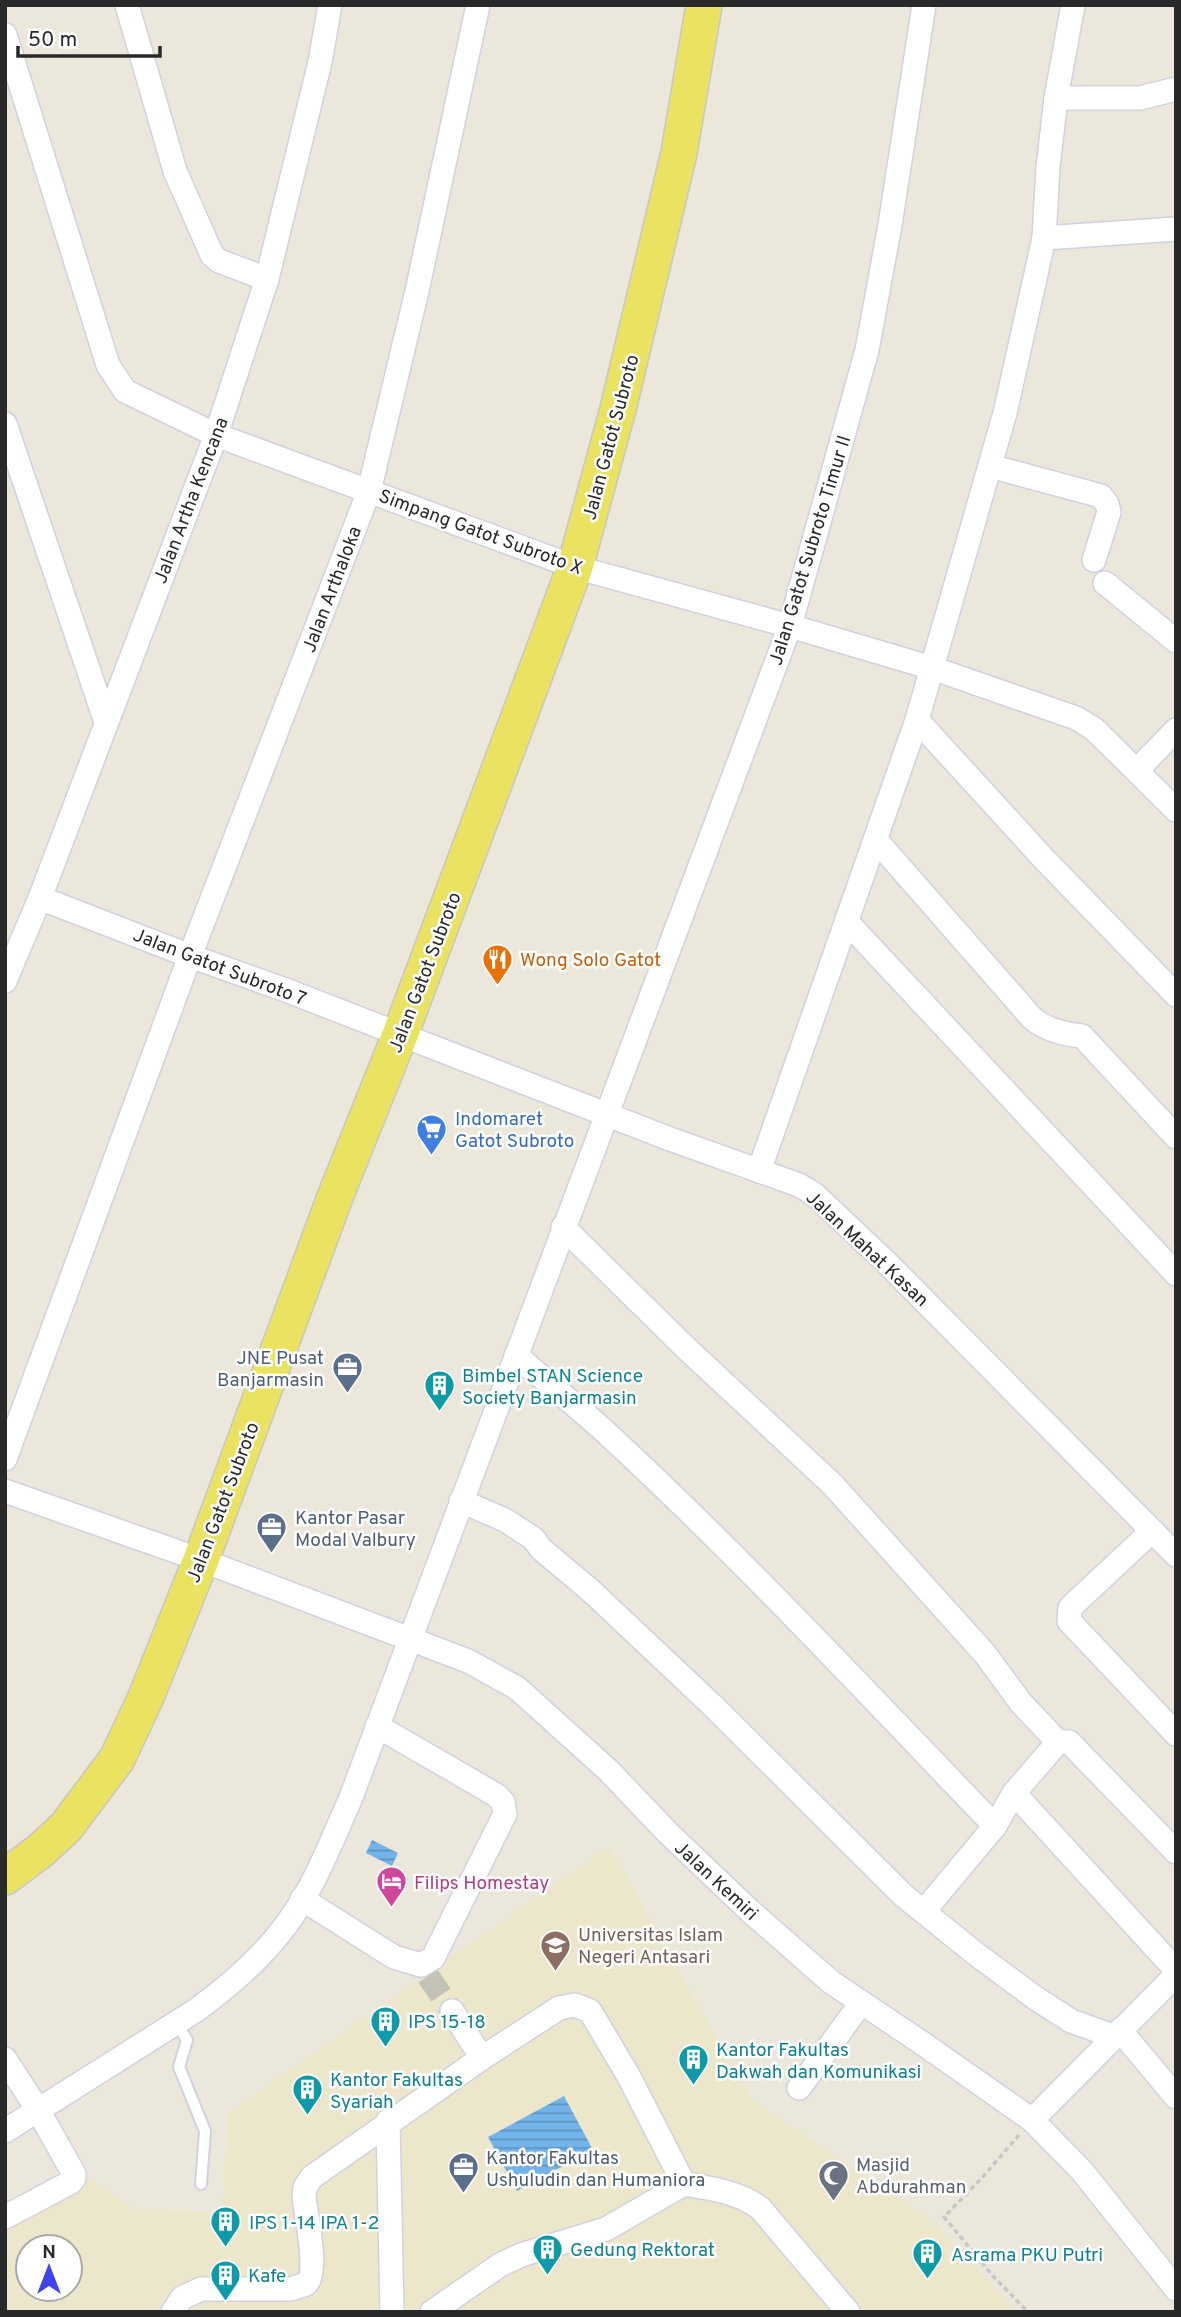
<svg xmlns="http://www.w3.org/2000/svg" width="1181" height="2317" viewBox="0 0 1181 2317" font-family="Overpass,sans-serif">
<defs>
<pattern id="water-rules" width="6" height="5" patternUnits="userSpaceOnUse" patternTransform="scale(1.75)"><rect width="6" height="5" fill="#72b4e9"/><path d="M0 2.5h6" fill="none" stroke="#5e92bd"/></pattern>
</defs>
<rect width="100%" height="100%" fill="#ebe7db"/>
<!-- education -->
<path fill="#ece7cb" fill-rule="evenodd" d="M610,1846L750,2098L932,2221L1018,2312H5V2221L83,2178L90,2177L135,2210L222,2212L228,2113ZM28,2247H70V2289H28Z"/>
<!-- water -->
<g fill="url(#water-rules)">
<path d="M372,1840L398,1853L392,1866L366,1853Z"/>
<path d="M564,2096L593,2150L517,2191L488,2137Z"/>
</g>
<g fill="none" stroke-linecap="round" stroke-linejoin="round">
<!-- minor-tunnel -->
<path stroke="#c4c1b7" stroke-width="23" stroke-dasharray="23 11" stroke-linecap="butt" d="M428,1976L452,2011"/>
<defs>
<path id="service" d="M176,2023L187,2040L179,2067L205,2131L201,2184"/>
<g id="minor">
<path d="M127,5L175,171L212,255L219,261L267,279"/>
<path d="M5,35L108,365L125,391L216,435L575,567L790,626L932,668L1076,718L1094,729L1176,810"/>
<path d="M1056,98H1140L1176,89"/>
<path d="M1044,238L1176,229"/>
<path d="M5,424L106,722"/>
<path d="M990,466L1101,496L1107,504L1109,512L1094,560"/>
<path d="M1105,583L1176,641"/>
<path d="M917,720L1044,859L1176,995"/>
<path d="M1137,770L1176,730"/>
<path d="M876,840L1032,1018C1046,1030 1063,1034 1082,1036L1176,1137"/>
<path d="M40,898L190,956L283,989L670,1139L799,1185L814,1194L886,1262L1176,1555"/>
<path d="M847,922L1176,1274"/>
<path d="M5,981L40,898L216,435L267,279L320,62L330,5"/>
<path d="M759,1171L917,720L1005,413L1044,238L1048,167L1056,98L1073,5"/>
<path d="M563,1227L686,1348L832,1484L985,1654L1021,1703L1058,1742"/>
<path d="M516,1355C544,1380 573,1403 601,1428C738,1554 866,1692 995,1826"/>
<path d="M5,1459L190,956L369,491L417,291L478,5"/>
<path d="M5,1491L201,1560L468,1661L517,1688L609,1771L668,1833L750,1911L831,1982L922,2043L1032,2120L1082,2171L1176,2289"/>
<path d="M461,1501L505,1520L534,1539L541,1549L590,1590L712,1705L904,1896L976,1954L1034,1997L1071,2021L1113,2036"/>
<path d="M1152,1531L1074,1604L1070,1608L1069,1621L1176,1734"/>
<path d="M1014,1793L1176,1970"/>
<path d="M302,1899L394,1957L421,1965L433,1958L505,1814L503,1802L496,1795L377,1726"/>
<path d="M924,1911L995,1826L1014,1793L1058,1742H1069L1176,1852"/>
<path d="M452,2011L482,2058"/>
<path d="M1120,2030L1176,2097"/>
<path d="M5,2059L38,2110L74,2174V2178L71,2182L5,2217"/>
<path d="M799,2088L861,2003"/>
<path d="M1032,2120L1176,1975"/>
<path d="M388,2121L392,2312"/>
<path d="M5,2131L195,2011C228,1987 262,1958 286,1925C314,1888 331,1842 350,1800L790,626L867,350L890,225L924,5"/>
<path d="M173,2312L182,2298L201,2289H291L306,2284C319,2273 306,2215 304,2197L305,2187L312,2177L482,2058L559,2008L575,2005L590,2011L628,2075L684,2184C710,2188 739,2192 760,2208L848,2312"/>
<path d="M432,2312L500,2265L521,2255L606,2229L684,2184"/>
</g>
<path id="primary" d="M5,1877L40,1851L66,1827L117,1759L146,1697L201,1560L335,1197L400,1035L575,567L618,409L679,153L704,5"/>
</defs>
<!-- service casing -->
<use href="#service" stroke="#d1d1e1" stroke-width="14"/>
<!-- minor casing -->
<use href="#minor" stroke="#d1d1e1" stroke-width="26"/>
<!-- primary casing -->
<use href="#primary" stroke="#c7c7c7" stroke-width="38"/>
<!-- path -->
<path stroke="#c7c7c7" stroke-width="3.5" stroke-dasharray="5 3.5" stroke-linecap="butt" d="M1019,2135L981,2179L944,2217L993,2276L1028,2312"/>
<!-- service -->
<use href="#service" stroke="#fff" stroke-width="10"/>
<!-- minor -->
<use href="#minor" stroke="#fff" stroke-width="23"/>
<!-- primary -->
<use href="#primary" stroke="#eae361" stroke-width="35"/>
</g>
<!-- icons -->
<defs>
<symbol id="restaurant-pin" viewBox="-11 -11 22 30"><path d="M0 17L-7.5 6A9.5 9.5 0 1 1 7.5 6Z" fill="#e8710a" stroke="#fff"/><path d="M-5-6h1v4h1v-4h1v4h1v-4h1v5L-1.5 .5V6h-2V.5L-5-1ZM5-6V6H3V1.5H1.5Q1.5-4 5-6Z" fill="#fff"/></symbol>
<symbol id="supermarket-pin" viewBox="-11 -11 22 30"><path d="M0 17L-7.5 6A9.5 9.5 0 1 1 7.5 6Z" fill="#3f7fe0" stroke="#fff"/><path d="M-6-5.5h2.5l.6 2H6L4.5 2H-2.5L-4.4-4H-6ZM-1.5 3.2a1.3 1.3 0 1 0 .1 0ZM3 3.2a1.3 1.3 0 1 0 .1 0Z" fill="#fff"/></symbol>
<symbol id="office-pin" viewBox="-11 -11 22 30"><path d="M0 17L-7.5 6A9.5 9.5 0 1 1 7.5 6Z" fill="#5c6f8a" stroke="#fff"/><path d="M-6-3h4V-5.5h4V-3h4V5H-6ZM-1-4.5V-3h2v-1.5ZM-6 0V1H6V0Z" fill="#fff"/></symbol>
<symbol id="building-pin" viewBox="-11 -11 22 30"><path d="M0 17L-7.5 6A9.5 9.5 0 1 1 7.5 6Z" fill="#0f9aa8" stroke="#fff"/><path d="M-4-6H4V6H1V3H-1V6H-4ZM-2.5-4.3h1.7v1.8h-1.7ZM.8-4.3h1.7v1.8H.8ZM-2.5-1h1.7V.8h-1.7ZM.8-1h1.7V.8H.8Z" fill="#fff"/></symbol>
<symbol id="hotel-pin" viewBox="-11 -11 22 30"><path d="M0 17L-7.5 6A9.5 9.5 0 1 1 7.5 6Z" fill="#d1479c" stroke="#fff"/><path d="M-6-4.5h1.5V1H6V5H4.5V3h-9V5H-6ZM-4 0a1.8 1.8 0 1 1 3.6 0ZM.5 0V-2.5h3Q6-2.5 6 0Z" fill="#fff"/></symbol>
<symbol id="university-pin" viewBox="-11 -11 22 30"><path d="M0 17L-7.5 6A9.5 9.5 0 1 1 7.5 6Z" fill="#8d6e63" stroke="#fff"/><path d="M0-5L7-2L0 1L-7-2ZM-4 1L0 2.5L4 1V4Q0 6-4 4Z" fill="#fff"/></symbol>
<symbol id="mosque-pin" viewBox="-11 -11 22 30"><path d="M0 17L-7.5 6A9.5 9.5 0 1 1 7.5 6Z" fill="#6b7280" stroke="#fff"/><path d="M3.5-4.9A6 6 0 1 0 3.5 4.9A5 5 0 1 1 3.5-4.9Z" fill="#fff"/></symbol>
</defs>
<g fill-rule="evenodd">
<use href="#restaurant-pin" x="480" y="942" width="35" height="47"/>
<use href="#supermarket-pin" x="414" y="1112" width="35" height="47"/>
<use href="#office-pin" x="330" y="1350" width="35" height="47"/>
<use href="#building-pin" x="422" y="1368" width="35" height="47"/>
<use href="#office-pin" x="254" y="1510" width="35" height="47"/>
<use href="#hotel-pin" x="374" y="1864" width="35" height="47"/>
<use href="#university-pin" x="538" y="1928" width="35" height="47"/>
<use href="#building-pin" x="368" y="2004" width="35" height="47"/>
<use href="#building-pin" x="676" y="2042" width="35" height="47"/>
<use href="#building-pin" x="290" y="2072" width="35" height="47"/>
<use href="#office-pin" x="446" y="2150" width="35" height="47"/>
<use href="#mosque-pin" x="816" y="2158" width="35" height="47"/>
<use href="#building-pin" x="208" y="2204" width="35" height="47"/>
<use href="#building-pin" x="530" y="2232" width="35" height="47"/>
<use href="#building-pin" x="910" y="2236" width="35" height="47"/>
<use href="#building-pin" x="208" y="2258" width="35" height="47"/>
</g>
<g text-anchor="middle" stroke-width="5" stroke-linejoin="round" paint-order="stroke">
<!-- street labels -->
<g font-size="19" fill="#292929" stroke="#fff">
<text transform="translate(610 437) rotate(-75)" y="7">Jalan Gatot Subroto</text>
<text transform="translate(190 500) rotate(-69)" y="7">Jalan Artha Kencana</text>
<text transform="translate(481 531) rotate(20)" y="7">Simpang Gatot Subroto X</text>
<text transform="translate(809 550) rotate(-73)" y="7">Jalan Gatot Subroto Timur II</text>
<text transform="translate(331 589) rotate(-69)" y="7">Jalan Arthaloka</text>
<text transform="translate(220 966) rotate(21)" y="7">Jalan Gatot Subroto 7</text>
<text transform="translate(424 972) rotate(-69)" y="7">Jalan Gatot Subroto</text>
<text transform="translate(868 1248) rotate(43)" y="7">Jalan Mahat Kasan</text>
<text transform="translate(222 1502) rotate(-69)" y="7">Jalan Gatot Subroto</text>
<text transform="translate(717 1880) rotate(43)" y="7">Jalan Kemiri</text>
</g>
<!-- food labels -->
<g font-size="19" fill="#c56008" stroke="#fff" text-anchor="start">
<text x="520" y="966">Wong Solo Gatot</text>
</g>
<!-- shop labels -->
<g font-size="19" fill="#366cbe" stroke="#fff" text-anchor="start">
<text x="455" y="1125">Indomaret<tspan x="455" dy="22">Gatot Subroto</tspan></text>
</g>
<!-- service labels -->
<g font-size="19" fill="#4e5e75" stroke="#fff" text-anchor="start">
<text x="324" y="1364" text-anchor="end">JNE Pusat<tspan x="324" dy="22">Banjarmasin</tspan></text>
<text x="295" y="1524">Kantor Pasar<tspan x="295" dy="22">Modal Valbury</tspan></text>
<text x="486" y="2164">Kantor Fakultas<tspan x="486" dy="22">Ushuludin dan Humaniora</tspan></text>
</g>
<!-- culture labels -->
<g font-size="19" fill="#0d838f" stroke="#fff" text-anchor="start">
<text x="462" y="1382">Bimbel STAN Science<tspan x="462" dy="22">Society Banjarmasin</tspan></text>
<text x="408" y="2028">IPS 15-18</text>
<text x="716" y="2056">Kantor Fakultas<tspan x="716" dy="22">Dakwah dan Komunikasi</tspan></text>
<text x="330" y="2086">Kantor Fakultas<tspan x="330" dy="22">Syariah</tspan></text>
<text x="249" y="2229">IPS 1-14 IPA 1-2</text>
<text x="570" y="2256">Gedung Rektorat</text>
<text x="951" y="2261">Asrama PKU Putri</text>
<text x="248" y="2282">Kafe</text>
</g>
<!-- hotel labels -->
<g font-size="19" fill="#b23c85" stroke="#fff" text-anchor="start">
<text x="414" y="1889">Filips Homestay</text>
</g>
<!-- education labels -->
<g font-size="19" fill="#785e54" stroke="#fff" text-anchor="start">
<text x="578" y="1941">Universitas Islam<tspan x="578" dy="22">Negeri Antasari</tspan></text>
</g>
<!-- worship labels -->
<g font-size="19" fill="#5b616d" stroke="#fff" text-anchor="start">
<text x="856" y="2171">Masjid<tspan x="856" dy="22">Abdurahman</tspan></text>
</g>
</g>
<!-- border -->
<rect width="1181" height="2317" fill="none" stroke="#292929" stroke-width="14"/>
<!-- north arrow -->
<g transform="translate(49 2268)"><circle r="33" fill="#ffffff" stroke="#a9a9a9" stroke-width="2"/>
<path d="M0-5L12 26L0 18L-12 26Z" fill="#4143f2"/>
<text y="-10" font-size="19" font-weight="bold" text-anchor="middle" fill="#292929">N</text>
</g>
<!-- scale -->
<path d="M18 46v10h142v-10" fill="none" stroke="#292929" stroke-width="3.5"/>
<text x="28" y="46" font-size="21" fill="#292929" stroke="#ffffff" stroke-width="5" paint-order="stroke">50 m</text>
</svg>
